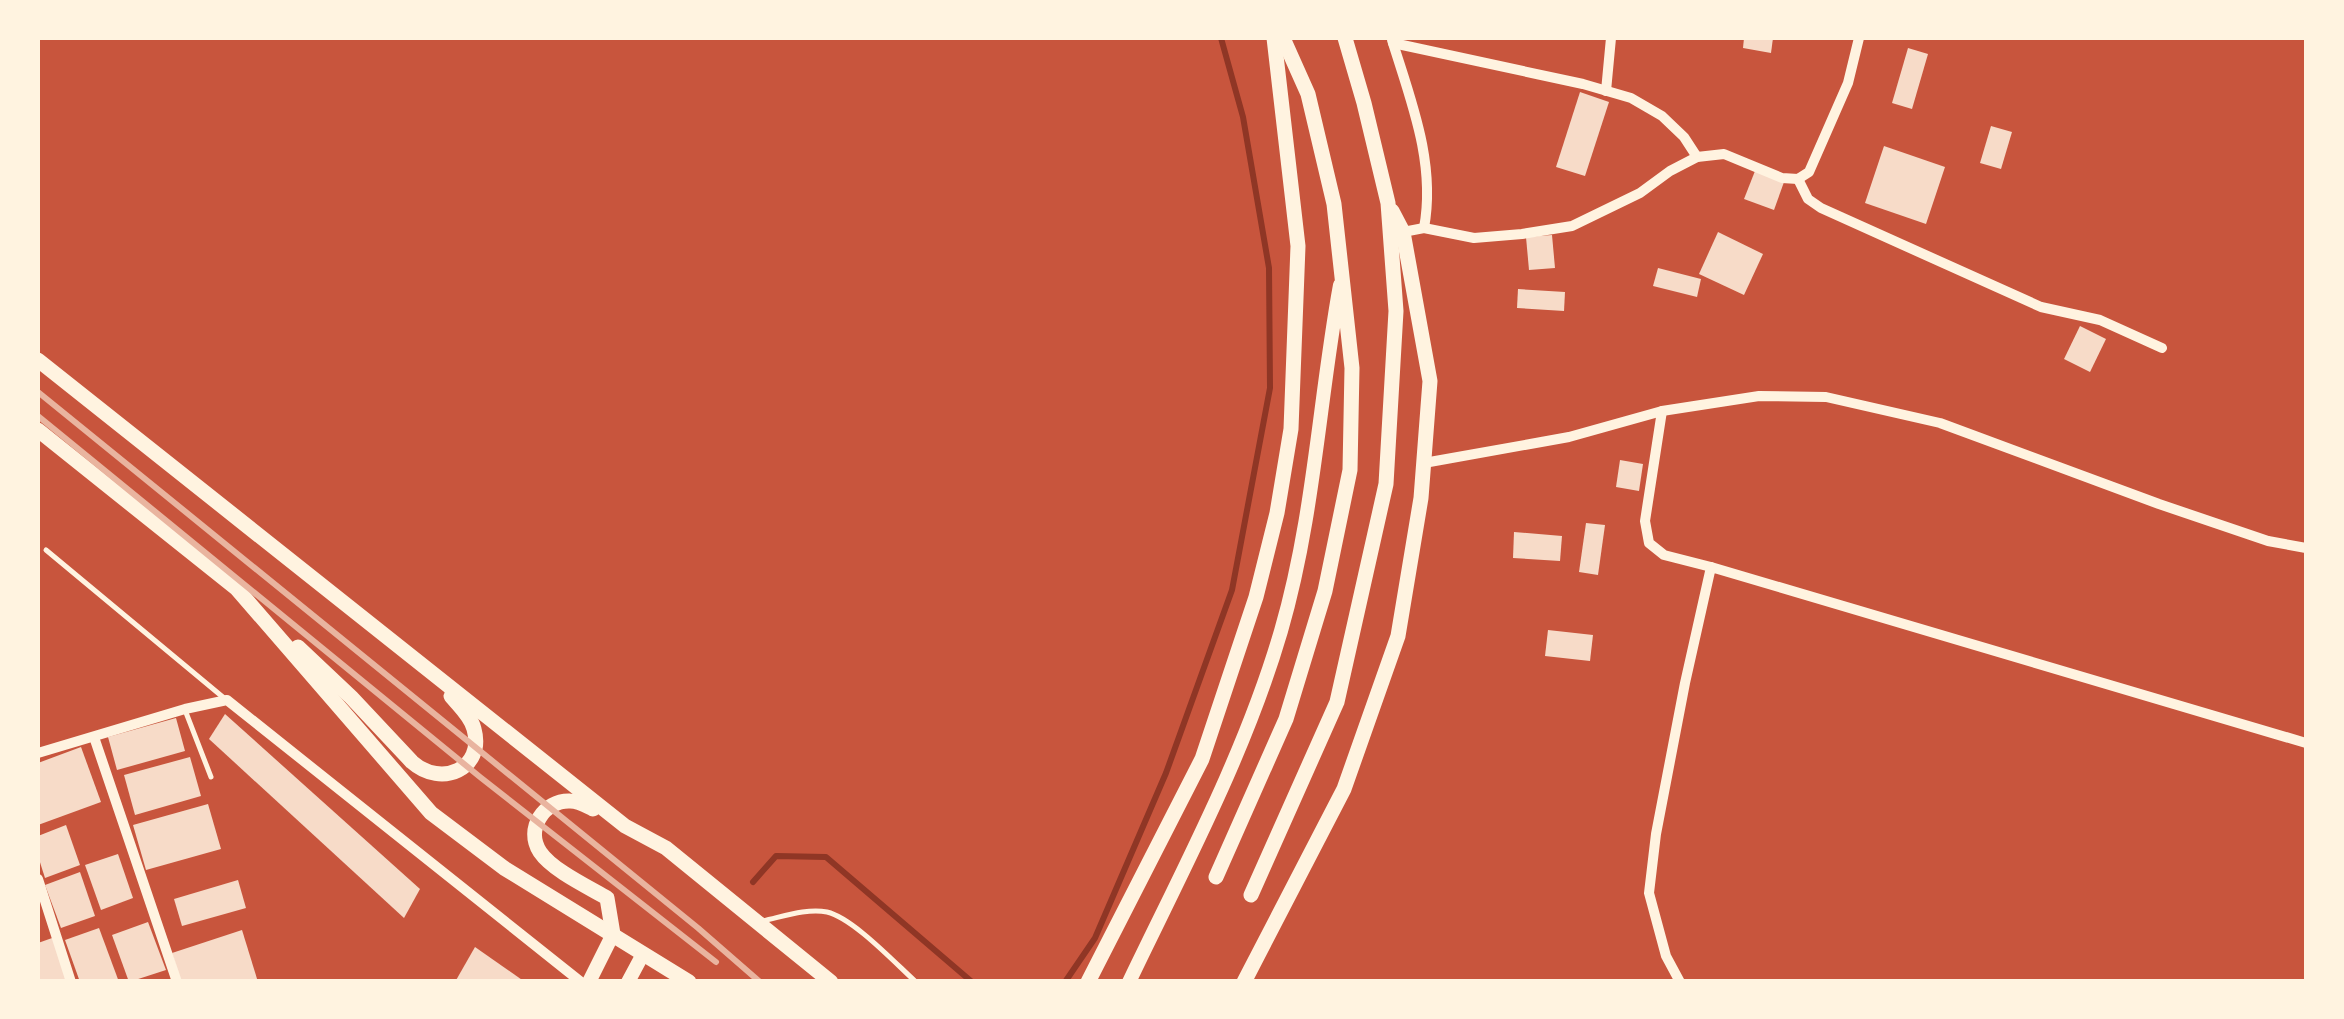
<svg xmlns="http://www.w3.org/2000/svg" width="2344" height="1019" viewBox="0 0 2344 1019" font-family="Montserrat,sans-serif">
<rect width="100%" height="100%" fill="#c8553d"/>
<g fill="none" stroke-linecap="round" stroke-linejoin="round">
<!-- stream -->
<g stroke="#8f3625" stroke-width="6">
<path d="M753,882L776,856L826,857L972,982"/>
<path d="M1065,982L1095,938L1166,773L1232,590L1270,388L1269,268L1243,117L1221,38"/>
</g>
</g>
<!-- building -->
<g fill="#f7dbc8">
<path d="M1744,38H1773L1771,53L1743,48Z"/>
<path d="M1908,48L1928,54L1912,109L1892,103Z"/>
<path d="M1580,92L1609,102L1585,176L1556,167Z"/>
<path d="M1991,126L2012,132L2001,169L1980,163Z"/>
<path d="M1884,146L1945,167L1926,224L1865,203Z"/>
<path d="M1755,171L1784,182L1774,210L1744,199Z"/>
<path d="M1718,232L1763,254L1744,295L1699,274Z"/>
<path d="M1552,235L1555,268L1529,270L1526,237Z"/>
<path d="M1658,268L1701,279L1697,297L1653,286Z"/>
<path d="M1518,289L1565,292L1564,311L1517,308Z"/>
<path d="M2080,326L2106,339L2090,372L2064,359Z"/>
<path d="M1620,460L1643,464L1639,491L1616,487Z"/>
<path d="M1586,523L1605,525L1598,575L1579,572Z"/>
<path d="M1514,532L1562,536L1560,561L1513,558Z"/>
<path d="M1548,630L1593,635L1590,661L1545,656Z"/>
<path d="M225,714L420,889L404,918L209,739Z"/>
<path d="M176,718L185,751L117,770L108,737Z"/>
<path d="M81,747L101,802L38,825V763Z"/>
<path d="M190,757L201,796L135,815L124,775Z"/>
<path d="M208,804L221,849L146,870L133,825Z"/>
<path d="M66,825L80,865L45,878L38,856V836Z"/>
<path d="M118,854L133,898L101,910L85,865Z"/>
<path d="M80,872L95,916L61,928L45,885Z"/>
<path d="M238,880L246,908L182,926L174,899Z"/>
<path d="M148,922L166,970L129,982L112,935Z"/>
<path d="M99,928L119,982H80L65,940Z"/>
<path d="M242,930L258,982H181L172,953Z"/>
<path d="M55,937L70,982H38V943Z"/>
<path d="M475,947L525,982H455Z"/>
</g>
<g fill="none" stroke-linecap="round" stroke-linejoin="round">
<!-- service -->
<g stroke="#fff3e0" stroke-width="5">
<path d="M46,550L224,698"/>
<path d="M185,710L211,777"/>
<path d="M762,921C782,917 806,908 827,912C853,918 895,963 916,982"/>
</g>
<!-- minor -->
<g stroke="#fff3e0" stroke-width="10">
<path d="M1392,40C1411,101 1436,163 1424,228"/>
<path d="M1393,43L1583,84L1631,98L1662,116L1684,137L1697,157"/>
<path d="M1606,91L1611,38"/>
<path d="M1798,179L1808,199L1821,208L2041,307L2100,320L2162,348"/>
<path d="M1403,232L1424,228L1474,238L1522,234L1572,226L1640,193L1670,171L1697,157L1724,154L1782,178L1798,179L1809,172L1848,83L1859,38"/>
<path d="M1662,411L1645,521L1649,543L1664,555L1711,567"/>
<path d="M1424,463L1569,437L1662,411L1759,396L1826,397L1940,423L2159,504L2268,541L2306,548"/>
<path d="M94,737L177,982"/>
<path d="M38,753L185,709L227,700L581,982"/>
<path d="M38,879L71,982"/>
<path d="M1680,982L1666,956L1649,893L1656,834L1685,683L1711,567L2306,743"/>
</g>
<!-- tertiary -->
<g stroke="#fff3e0" stroke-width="14">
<path d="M589,982L613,934"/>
<path d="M628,982L643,954"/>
<path d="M1129,982C1184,867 1245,754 1281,631C1314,518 1319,400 1340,285"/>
</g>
<!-- secondary -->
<g stroke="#fff3e0" stroke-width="15">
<path d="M38,360L625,826L666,848L831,982"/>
<path d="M38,430L237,589L431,813L504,868L689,982"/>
<path d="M298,647L351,697L412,762C441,788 485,769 474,729C471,716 459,706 451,696"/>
<path d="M593,809C585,805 579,801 570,801C544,800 525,829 540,852C552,870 588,887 607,898L613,934"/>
<path d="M1216,877L1286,719L1325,591L1350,470L1352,368L1334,204L1308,94L1283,38"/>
<path d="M1251,895L1337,702L1386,484L1396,311L1388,203L1364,103L1345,38"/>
<path d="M1088,982L1202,759L1256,597L1277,513L1291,429L1298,246L1274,38"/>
<path d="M1244,982L1344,789L1398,636L1421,498L1430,381L1403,232L1392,211"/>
</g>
<!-- rail -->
<g stroke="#e9b49f" stroke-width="6">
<path d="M38,392L698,928L760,982"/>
<path d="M38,416L480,777L716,962"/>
</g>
</g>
<!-- border -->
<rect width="2344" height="1019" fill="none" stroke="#fff3e0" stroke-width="80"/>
</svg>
